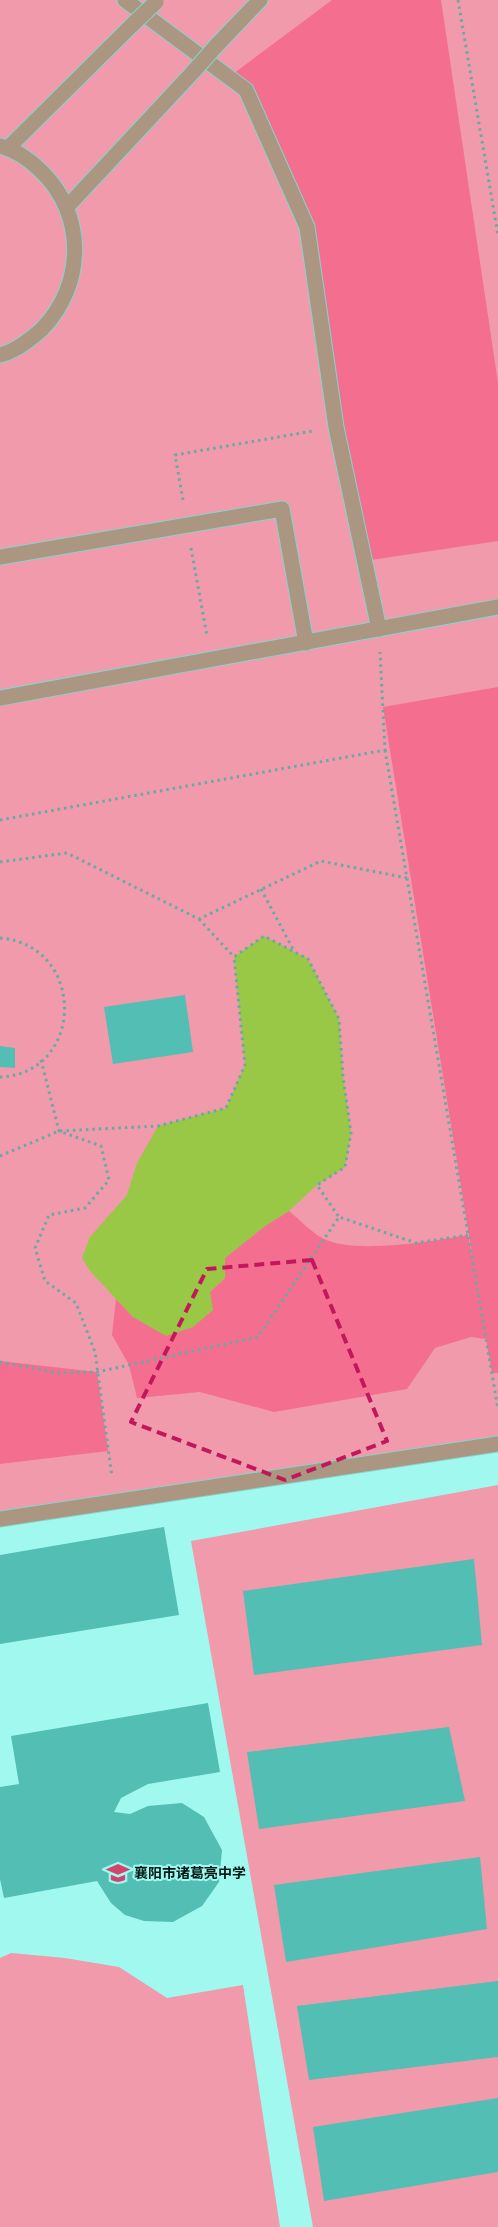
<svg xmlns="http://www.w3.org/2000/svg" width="498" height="2227" viewBox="0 0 498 2227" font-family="'PT Sans','Noto Sans SC',sans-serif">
<rect width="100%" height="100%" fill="#a0f8ef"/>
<!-- green -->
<g fill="#f09aab">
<path d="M0,0H498V1444L0,1519Z"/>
<path d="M498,1485V2227H313L191,1541Z"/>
<path d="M11,1953L65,1958L119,1967L167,1998L243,1985L280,2227H0V1958Z"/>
</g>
<!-- forest -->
<g fill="#f46f8f">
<path d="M332,0H441L498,383V541L364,561L307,227L246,90L229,77Z"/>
<path d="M498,687V1373H492L486,1339L471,1337L435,1348L407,1389L274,1412L200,1392L137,1398L129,1365L112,1335L116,1299L133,1317L210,1292L225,1278L224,1258L265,1226L289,1211C300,1220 310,1231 322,1238C353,1255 433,1241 468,1235L473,1260L383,707Z"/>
<path d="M0,1361L97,1372L108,1451L0,1464Z"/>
</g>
<!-- water -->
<path fill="#99c846" d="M264,936L308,959L339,1019L343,1077L351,1133L345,1167L317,1185L289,1211L265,1226L225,1258V1278L210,1292L213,1310L193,1327L166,1336L133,1317L90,1271L82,1258L90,1237L127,1195L137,1163L158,1126L226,1108L245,1065L234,957Z"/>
<!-- building -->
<g fill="#52beb4">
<path d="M185,995L193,1052L113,1064L104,1007Z"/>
<path d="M0,1046L15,1048V1068L0,1067Z"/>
<path d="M164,1527L179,1615L0,1644V1555Z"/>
<path d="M474,1559L482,1645L254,1675L243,1591Z"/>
<path d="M208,1703L220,1772L148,1784L121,1798L114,1812L130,1814L148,1806L182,1803L204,1817L222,1850L219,1882L202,1906L173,1922L144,1921L125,1915L111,1903L97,1881L4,1898L0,1879V1787L19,1784L11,1736Z"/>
<path d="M449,1727L465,1801L259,1829L247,1752Z"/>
<path d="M480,1857L487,1929L286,1962L274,1885Z"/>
<path d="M498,1981V2057L309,2080L297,2006Z"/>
<path d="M498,2098V2172L324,2201L313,2127Z"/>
</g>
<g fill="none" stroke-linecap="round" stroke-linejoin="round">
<defs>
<g id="minor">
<path d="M125,0L246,90L307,227L336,427L379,629"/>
<path d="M216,46L260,0"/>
<path d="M0,146C16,150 30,160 42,172C86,215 85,285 42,329C30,340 16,351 0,355"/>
<path d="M8,148L131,26"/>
<path d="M67,207L193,72"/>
<path d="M0,557L282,509L306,643"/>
<path d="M0,698L498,607"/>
<path d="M0,1519L498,1444"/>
</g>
</defs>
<!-- minor casing -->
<use href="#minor" stroke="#86d4cc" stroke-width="17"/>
<!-- path -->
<g stroke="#68aaa3" stroke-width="3" stroke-dasharray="2.5 4" stroke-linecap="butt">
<path d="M458,0L498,235"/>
<path d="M183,500L175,455L313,431"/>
<path d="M191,548L207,636"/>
<path d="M385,750L498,1409"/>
<path d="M0,820L385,750L380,652"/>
<path d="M0,862L67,853L199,919L321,861L407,878"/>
<path d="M261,889L294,951"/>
<path d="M199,919L234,957"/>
<path d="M0,938C87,945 85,1074 0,1077"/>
<path d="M41,1060L59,1131L101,1146L109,1180L85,1208L49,1215L35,1248L45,1281L76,1303L95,1352L112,1477"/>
<path d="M0,1156L59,1131L158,1126L226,1108L245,1065L234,957L264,936L308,959L339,1019L343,1077L351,1133L345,1167L317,1185L339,1217"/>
<path d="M0,1362L58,1373L97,1372L258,1337L339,1217L416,1243L468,1235"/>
</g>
<!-- minor -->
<use href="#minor" stroke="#aa9681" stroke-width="15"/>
<defs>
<g id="minor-bridge">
<path d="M131,26L156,2"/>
<path d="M193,72L216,46"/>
</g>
</defs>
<!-- minor-bridge casing -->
<use href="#minor-bridge" stroke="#86d4cc" stroke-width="17" stroke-linecap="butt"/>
<!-- minor-bridge -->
<use href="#minor-bridge" stroke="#aa9681" stroke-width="15"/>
</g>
<!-- marked area -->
<path fill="none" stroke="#c2185b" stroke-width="4" stroke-dasharray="10 6" stroke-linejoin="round" d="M312,1260L387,1441L285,1480L131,1422L207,1269Z"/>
<!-- icons -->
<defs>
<symbol id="school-bare" viewBox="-9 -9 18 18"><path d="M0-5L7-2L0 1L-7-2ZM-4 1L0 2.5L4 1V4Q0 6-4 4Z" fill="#d3446d" stroke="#a0f8ef" stroke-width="2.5" paint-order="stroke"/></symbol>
</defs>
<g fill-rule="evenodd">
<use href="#school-bare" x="102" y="1857" width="32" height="32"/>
</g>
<g text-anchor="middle" stroke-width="4" stroke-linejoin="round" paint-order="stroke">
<!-- poi labels -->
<g font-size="14" font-weight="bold" fill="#001916" stroke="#a0f8ef" text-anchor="start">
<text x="134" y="1878">襄阳市诸葛亮中学</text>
</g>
</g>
</svg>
